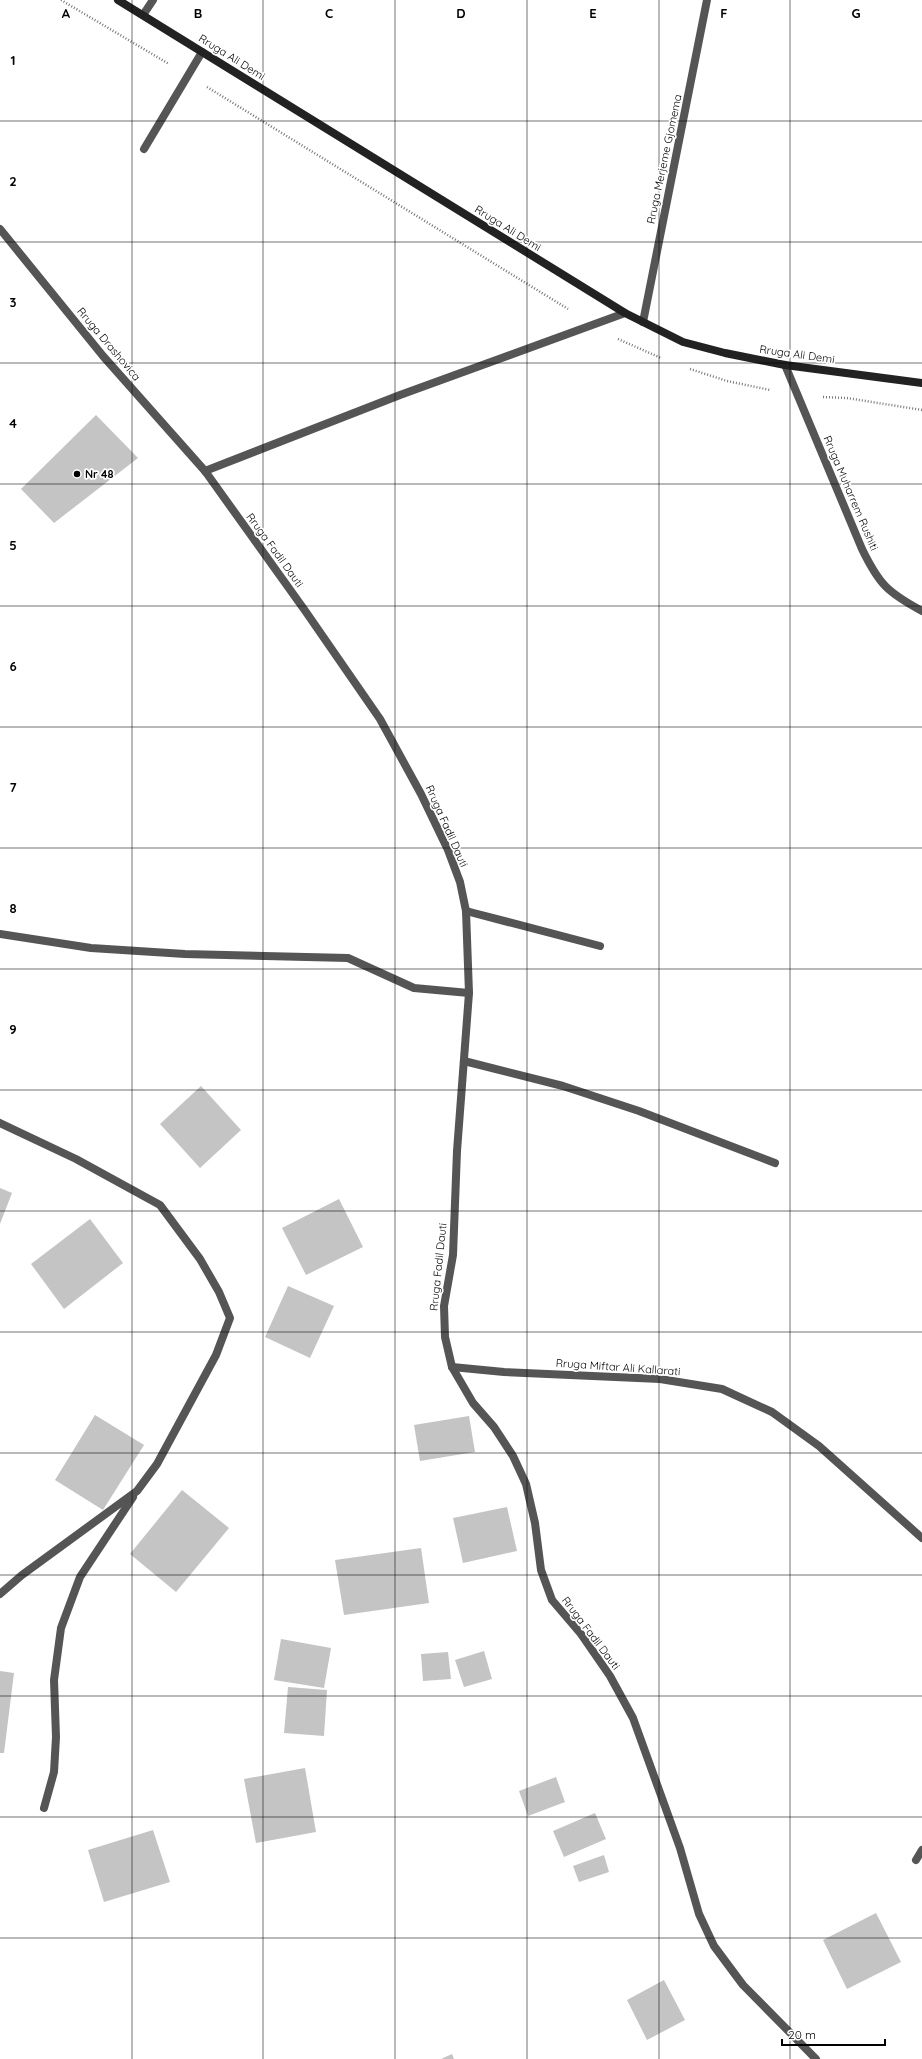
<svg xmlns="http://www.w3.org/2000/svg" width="922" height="2059" viewBox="0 0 922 2059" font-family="Quicksand,sans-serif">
<rect width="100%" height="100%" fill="#fff"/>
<!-- building -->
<g fill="#c4c4c4">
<path d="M96,415L138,458L54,523L21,489Z"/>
<path d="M201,1086L241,1130L200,1168L160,1124Z"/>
<path d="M0,1188L12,1193L0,1224Z"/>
<path d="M339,1199L363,1247L306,1275L282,1228Z"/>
<path d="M90,1219L123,1263L64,1309L31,1264Z"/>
<path d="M288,1286L334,1306L310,1358L265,1337Z"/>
<path d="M95,1415L144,1445L103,1510L55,1480Z"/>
<path d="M469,1416L475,1452L420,1461L414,1425Z"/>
<path d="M182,1490L229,1528L176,1592L130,1554Z"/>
<path d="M507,1507L517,1551L463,1563L453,1518Z"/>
<path d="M421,1548L429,1603L344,1615L335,1560Z"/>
<path d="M281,1639L331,1648L324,1688L274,1680Z"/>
<path d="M484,1651L492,1679L464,1687L455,1660Z"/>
<path d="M448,1652L451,1679L423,1681L421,1654Z"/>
<path d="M0,1671L14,1673L4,1753H0Z"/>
<path d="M288,1687L327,1690L324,1736L284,1733Z"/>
<path d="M305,1768L316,1832L256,1843L244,1779Z"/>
<path d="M556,1777L565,1802L528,1816L519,1791Z"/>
<path d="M595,1813L606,1839L564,1857L553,1831Z"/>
<path d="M153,1830L170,1882L104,1902L88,1850Z"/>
<path d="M604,1855L609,1872L579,1882L573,1866Z"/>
<path d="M876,1913L901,1962L847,1989L823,1940Z"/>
<path d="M664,1980L685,2020L647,2040L627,2000Z"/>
<path d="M452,2054L454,2059H441Z"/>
</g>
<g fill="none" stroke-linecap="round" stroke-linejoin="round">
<!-- path -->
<g stroke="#777" stroke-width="2.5" stroke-dasharray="1 2" stroke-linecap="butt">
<path d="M61,0L169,64"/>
<path d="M207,87L568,309"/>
<path d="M618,339L661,358"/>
<path d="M690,369L727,381L770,390"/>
<path d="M823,397L847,398L922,410"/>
</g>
<!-- service -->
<g stroke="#555" stroke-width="8">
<path d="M144,149L202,52"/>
<path d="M916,1860L922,1850"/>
</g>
<!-- minor -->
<g stroke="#555" stroke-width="8">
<path d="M143,15L153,0"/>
<path d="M0,229L103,356L205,471L306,612L380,719L421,794L448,850L460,882L466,911L469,993L457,1151L453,1255L444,1306L445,1337L452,1367L473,1403L494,1427L513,1456L526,1484L535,1523L541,1570L552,1600L581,1634L610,1676L633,1718L680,1848L699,1914L714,1946L743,1985L816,2059"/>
<path d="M643,322L707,0"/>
<path d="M785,365L862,549C879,584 887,592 922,611"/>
<path d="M205,471L400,395L625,313"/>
<path d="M466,911L600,946"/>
<path d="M0,934L91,948L185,954L348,958L414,988L469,993"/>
<path d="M464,1061L563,1086L639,1111L775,1163"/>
<path d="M0,1123L76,1159L160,1205L200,1259L219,1292L230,1318L216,1355L157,1464L137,1491L22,1575L0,1594"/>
<path d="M452,1367L504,1372L660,1379L722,1389L772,1412L819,1446L922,1538"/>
<path d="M44,1808L54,1772L56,1737L54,1680L61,1628L80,1577L133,1497"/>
</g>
<!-- secondary -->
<path stroke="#222" stroke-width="8" d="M118,0L625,313L683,342L725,353L785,365L922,383"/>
</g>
<!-- grid -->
<path fill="none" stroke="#000" stroke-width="1" stroke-opacity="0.55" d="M132,0V2059M263,0V2059M395,0V2059M527,0V2059M659,0V2059M790,0V2059M0,121H922M0,242H922M0,363H922M0,484H922M0,606H922M0,727H922M0,848H922M0,969H922M0,1090H922M0,1211H922M0,1332H922M0,1453H922M0,1575H922M0,1696H922M0,1817H922M0,1938H922"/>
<!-- markers -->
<circle fill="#000" stroke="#fff" stroke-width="1.5" cx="77" cy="474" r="4"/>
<g text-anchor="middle" stroke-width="3.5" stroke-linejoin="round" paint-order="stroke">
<!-- street labels -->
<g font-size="11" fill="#000" stroke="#fff">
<text transform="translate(232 57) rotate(32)" y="4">Rruga Ali Demi</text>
<text transform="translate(664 159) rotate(-78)" y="4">Rruga Merjeme Gjomema</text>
<text transform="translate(508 228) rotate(32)" y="4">Rruga Ali Demi</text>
<text transform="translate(109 344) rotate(50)" y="4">Rruga Drashovica</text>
<text transform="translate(797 354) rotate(8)" y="4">Rruga Ali Demi</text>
<text transform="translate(851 493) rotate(67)" y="4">Rruga Muharrem Rushiti</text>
<text transform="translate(275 550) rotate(54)" y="4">Rruga Fadil Dauti</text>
<text transform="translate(447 826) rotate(66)" y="4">Rruga Fadil Dauti</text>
<text transform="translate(438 1267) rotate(-84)" y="4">Rruga Fadil Dauti</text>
<text transform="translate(618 1367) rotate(4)" y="4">Rruga Miftar Ali Kallarati</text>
<text transform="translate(591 1633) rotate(53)" y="4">Rruga Fadil Dauti</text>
</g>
<!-- poi labels -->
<g font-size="11" font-weight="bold" fill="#000" stroke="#fff" text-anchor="start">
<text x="85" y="478">Nr 48</text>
</g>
</g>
<g font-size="13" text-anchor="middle" font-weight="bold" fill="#000" stroke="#fff" stroke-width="3.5" stroke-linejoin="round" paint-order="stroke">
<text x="66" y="18">A</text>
<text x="198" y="18">B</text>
<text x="329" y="18">C</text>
<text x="461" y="18">D</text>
<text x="593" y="18">E</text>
<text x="724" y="18">F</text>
<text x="856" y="18">G</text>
<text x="13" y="65">1</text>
<text x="13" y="186">2</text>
<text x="13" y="307">3</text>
<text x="13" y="428">4</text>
<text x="13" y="550">5</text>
<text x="13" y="671">6</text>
<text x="13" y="792">7</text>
<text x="13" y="913">8</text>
<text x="13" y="1034">9</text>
</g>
<!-- scale -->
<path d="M782 2039v6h103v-6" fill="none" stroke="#000000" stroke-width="2"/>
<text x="788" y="2039" font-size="12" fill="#000000" stroke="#ffffff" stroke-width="3" paint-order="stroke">20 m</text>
</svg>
